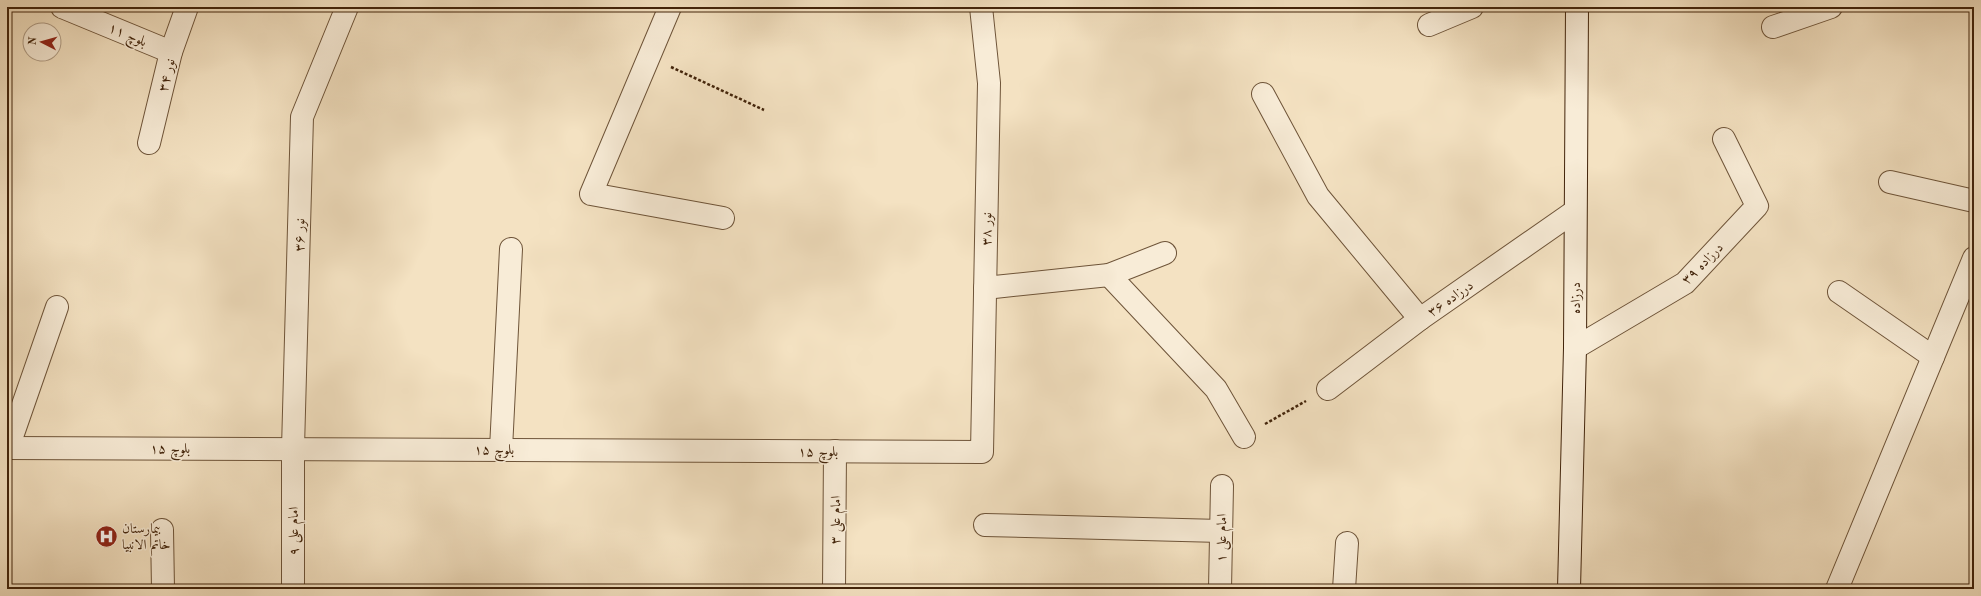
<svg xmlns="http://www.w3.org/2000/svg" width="1981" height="596" viewBox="0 0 1981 596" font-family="'Old Standard TT',Amiri,serif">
<rect width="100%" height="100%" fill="#f4e2c2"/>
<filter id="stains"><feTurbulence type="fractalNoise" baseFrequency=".005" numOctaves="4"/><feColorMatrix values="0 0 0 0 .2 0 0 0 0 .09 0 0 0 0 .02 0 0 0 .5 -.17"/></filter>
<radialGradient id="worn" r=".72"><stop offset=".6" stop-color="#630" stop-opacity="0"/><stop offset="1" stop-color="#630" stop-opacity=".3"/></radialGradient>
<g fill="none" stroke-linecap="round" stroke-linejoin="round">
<defs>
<g id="street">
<path d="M62,7L171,52"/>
<path d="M670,7L591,194L723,218"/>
<path d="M1429,25L1472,7"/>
<path d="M1773,27L1831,7"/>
<path d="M1263,94L1318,196L1420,319"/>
<path d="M149,143L171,52L187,7"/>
<path d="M1890,182L1974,201"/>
<path d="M1109,275L1216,389L1244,437"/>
<path d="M985,288L1109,275L1165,253"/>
<path d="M1839,292L1933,357"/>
<path d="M1575,348L1685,283L1757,206L1724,139"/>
<path d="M1328,389L1420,319L1575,211"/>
<path d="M7,448L982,452L989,83L981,7"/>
<path d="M8,448L57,307"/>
<path d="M501,449L511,249"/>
<path d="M985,525L1221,531"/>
<path d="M162,530L163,589"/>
<path d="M293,589V448L302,117L347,7"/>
<path d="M834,589L835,451"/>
<path d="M1220,589L1222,486"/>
<path d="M1344,589L1347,543"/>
<path d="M1837,589L1974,258"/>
</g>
<path id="secondary" d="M1569,589L1575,348L1577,7"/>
</defs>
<!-- street casing -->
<use href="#street" stroke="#6e5439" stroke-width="24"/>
<!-- secondary casing -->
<use href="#secondary" stroke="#42240b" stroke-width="24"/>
<!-- path -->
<g stroke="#42240b" stroke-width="2.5" stroke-dasharray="3 2" stroke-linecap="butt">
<path d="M671,67L764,110"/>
<path d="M1265,424L1306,401"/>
</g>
<!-- street -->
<use href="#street" stroke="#f8ecd7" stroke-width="22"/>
<!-- secondary -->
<use href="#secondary" stroke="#f8ecd7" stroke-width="22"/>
</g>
<!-- icons -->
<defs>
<symbol id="hospital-disc" viewBox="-11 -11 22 22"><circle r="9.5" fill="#8f2418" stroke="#f8ecd7"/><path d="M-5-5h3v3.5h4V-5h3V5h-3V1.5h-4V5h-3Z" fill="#fff"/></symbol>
</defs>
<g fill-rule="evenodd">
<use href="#hospital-disc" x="94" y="524" width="25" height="25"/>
</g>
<g text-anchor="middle" stroke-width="3" stroke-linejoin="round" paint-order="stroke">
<!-- street labels -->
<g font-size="14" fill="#42240b" stroke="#f8ecd7">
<text transform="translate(128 34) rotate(23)" y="5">بلوچ ۱۱</text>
<text transform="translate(166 75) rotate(-76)" y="5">نور ۳۴</text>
<text transform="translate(986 229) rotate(-89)" y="5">نور ۳۸</text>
<text transform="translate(299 235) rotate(-89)" y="5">نور ۳۶</text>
<text transform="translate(1702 263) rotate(-45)" y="5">درزاده ۳۹</text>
<text transform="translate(1450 298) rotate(-35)" y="5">درزاده ۳۶</text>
<text transform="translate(1575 298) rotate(-90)" y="5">درزاده</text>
<text x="170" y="453">بلوچ ۱۵</text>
<text x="494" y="454">بلوچ ۱۵</text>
<text x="818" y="456">بلوچ ۱۵</text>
<text transform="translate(835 520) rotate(-89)" y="5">امام علی ۳</text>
<text transform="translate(293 531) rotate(-90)" y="5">امام علی ۹</text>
<text transform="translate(1221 538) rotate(-89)" y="5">امام علی ۱</text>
</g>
<!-- poi labels -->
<g font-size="14" fill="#42240b" stroke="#f8ecd7" text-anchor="start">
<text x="122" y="533">بیمارستان<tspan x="122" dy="16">خاتم الانبیا</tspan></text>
</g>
</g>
<!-- margin -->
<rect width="1981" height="596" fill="none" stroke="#f4e2c2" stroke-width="24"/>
<rect x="8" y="8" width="1965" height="580" fill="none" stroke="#42240b" stroke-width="2"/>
<rect x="12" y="12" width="1957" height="572" fill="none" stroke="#42240b"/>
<!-- north arrow -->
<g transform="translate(42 42) rotate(276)"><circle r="19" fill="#f8ecd7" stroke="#af9c85"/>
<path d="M0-3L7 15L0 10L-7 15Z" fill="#8f2418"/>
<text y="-6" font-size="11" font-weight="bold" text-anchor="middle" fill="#42240b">N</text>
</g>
<rect width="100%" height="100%" filter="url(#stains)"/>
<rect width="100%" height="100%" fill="url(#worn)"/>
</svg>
